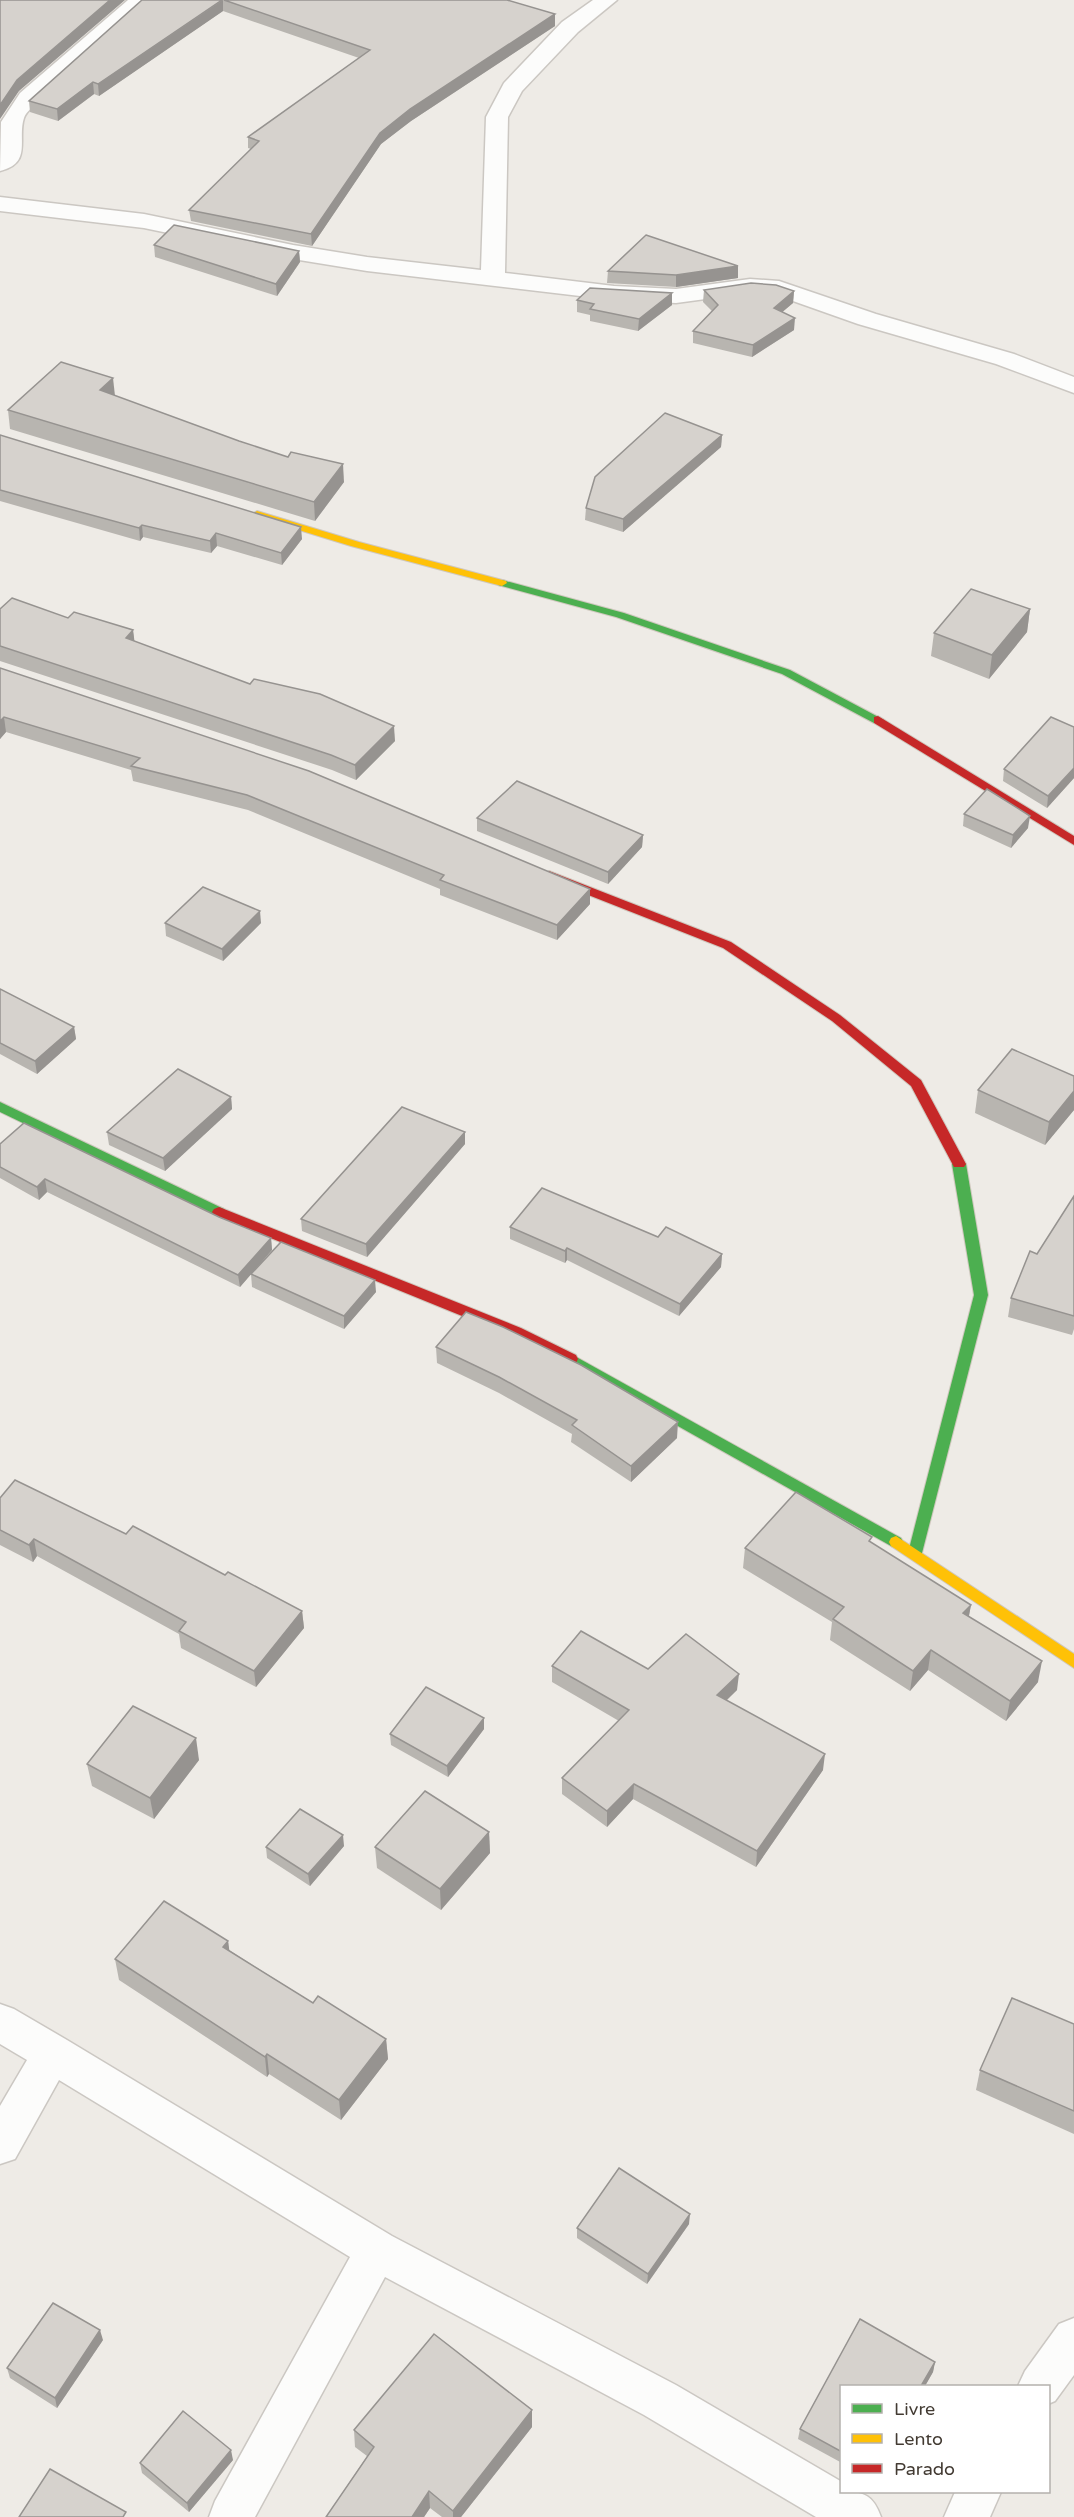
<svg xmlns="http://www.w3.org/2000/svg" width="1074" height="2517" viewBox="0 0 1074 2517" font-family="'Varela Round',sans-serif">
<rect width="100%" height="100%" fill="#eeebe6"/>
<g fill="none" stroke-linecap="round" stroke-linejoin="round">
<defs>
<g id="street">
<path d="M128,0H152L36,103C32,108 26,112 24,118C17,139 33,163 0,171L1,122L20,93Z"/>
<path d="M593,0H617L578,32L522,91L508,117L505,273L614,286L676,289L750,279L779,281L876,314L1014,354L1074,377V393L996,364L858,324L776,295L750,293L676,303L614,300L367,271L293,259L144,228L0,211V197L144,214L293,245L367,257L481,270L486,117L504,83L562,22Z"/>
<path d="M0,2004L14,2009L67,2040L392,2236L676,2385L842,2482V2492C865,2492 873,2495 881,2517H816L644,2415L385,2277L255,2517H209L215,2501L350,2257L59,2080L15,2159L0,2164V2106L27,2060L0,2044Z"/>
<path d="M1074,2318V2375L1055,2401L1048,2404V2386H1018L1025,2371L1059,2324Z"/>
<path d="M955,2492H1001L990,2517H944Z"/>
</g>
<g id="fast">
<path d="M502,580L624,613L790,670L884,720L882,723H874L782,674L616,617L498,585V581Z"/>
<path d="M0,1102L224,1209L226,1212L224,1215H214L0,1112Z"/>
<path d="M959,1159L966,1164L988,1295L922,1553L920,1557L915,1559L910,1557L908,1553L974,1295L952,1164Z"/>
<path d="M571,1354L901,1538L903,1542L901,1546L896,1548L891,1546L566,1363L564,1359L566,1355Z"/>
</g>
<g id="slow">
<path d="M257,511L359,542L506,581L507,583L502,586L351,546L253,516L252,514Z"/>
<path d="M896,1536L1074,1654V1668L891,1546L889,1542L891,1538Z"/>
</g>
<g id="jam">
<path d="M878,716L1074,836V845L874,723V717Z"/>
<path d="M549,871L731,942L840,1015L921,1080L966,1164L964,1167H954L911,1086L832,1021L723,948L545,878L543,875Z"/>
<path d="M219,1207L521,1328L576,1355L578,1359L576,1363H566L511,1336L214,1215L212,1212L214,1209Z"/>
</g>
</defs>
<!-- street casing -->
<use href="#street" stroke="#cbc7c2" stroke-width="3"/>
<!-- fast casing -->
<use href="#fast" stroke="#cfc8be" stroke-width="2"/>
<!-- slow casing -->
<use href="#slow" stroke="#cfc8be" stroke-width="2"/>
<!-- jam casing -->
<use href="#jam" stroke="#cfc8be" stroke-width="2"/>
<!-- street -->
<use href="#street" fill="#fcfcfb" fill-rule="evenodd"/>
<!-- fast -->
<use href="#fast" fill="#4caf50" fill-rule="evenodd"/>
<!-- slow -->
<use href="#slow" fill="#ffc107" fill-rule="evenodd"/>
<!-- jam -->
<use href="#jam" fill="#c62828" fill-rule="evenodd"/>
</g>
<!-- wall -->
<g fill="#b8b5b0">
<path d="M142,0H507L555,14V26L411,121L381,144L312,246L191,221L189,210L251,149L248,148V137L359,58L223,11L99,96L94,94L58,121L30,112L29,101Z"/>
<path d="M154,245L299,251L300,262L277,296L155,257Z"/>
<path d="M608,271L738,278L676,287L607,283Z"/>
<path d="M704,290L794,291L793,303L782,312L794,330L752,357L693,343V331L712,311L703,302Z"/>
<path d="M672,293V305L638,331L590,321V315L577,312V300Z"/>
<path d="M115,396L344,482L315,521L10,429L8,410Z"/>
<path d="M0,435L302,539L282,565L217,546L211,553L143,537L140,541L0,501Z"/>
<path d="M722,435L721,447L623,532L585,520L586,508Z"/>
<path d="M0,609L68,618L133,630L134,641L395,741L356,780L332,770L0,661Z"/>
<path d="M1030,609L1027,632L989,679L931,656L934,633Z"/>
<path d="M0,668L590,904L557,940L440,895V889L248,810L133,781L131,770L6,732L0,739Z"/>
<path d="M1074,727V778L1047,808L1003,781L1004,769Z"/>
<path d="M964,814L1028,828L1011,848L963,826Z"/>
<path d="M477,818L643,835L642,847L608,884L477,831Z"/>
<path d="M165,923H261L223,961L166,936Z"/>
<path d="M0,989L74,1027L76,1039L37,1074L0,1054Z"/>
<path d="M1074,1076V1110L1045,1145L975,1113L978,1090Z"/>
<path d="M231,1097L232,1109L165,1171L109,1145L107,1132Z"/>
<path d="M465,1132V1144L367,1257L302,1231L301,1219Z"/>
<path d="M0,1144L219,1217L271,1238L272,1250L240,1287L47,1192L39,1200L0,1178Z"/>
<path d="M1074,1196V1329L1072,1335L1008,1317L1011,1298L1037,1254Z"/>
<path d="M510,1227L658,1237L722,1254L721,1267L679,1316L567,1260L565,1263L510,1239Z"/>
<path d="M251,1274L376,1292L344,1329L252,1287Z"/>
<path d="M436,1347L677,1438L631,1482L571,1442L572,1434L499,1393L437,1363Z"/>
<path d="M0,1498L126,1534L225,1575L302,1611L304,1628L256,1687L181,1648L179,1634L37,1556L33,1562L0,1545Z"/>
<path d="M872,1543L971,1605L969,1616L1038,1682L1006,1721L928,1670L910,1691L830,1640L832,1622L743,1568L745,1548Z"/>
<path d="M552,1666L648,1669L737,1690L727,1700L823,1770L756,1867L633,1799L607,1827L562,1794V1778L619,1721L552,1682Z"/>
<path d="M484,1718V1729L448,1777L391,1745L390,1734Z"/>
<path d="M199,1760L154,1819L92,1786L87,1764Z"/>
<path d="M489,1832L490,1853L441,1910L377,1868L375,1847Z"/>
<path d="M344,1846L310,1886L267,1858L266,1847Z"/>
<path d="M228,1941L229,1950L313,2003L386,2039L388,2059L341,2120L269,2074L267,2077L119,1980L115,1959Z"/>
<path d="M1074,2024V2134L976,2090L980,2070Z"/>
<path d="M689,2224L647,2284L577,2238V2228Z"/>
<path d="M860,2319L935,2362L933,2372L925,2386H842V2463L798,2439L800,2429Z"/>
<path d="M103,2340L57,2408L10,2378L7,2368Z"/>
<path d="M532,2427L461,2517H442L430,2508L424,2517H326L367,2456L355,2447L354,2430Z"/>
<path d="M233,2460L189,2512L142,2473L140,2463Z"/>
</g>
<!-- shaded-wall -->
<g fill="#969390">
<path d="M110,0H125L19,91L0,119V105L17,80Z"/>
<path d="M223,0V11L99,96L98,84Z"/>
<path d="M555,14V26L411,121L381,144L312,246L311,234L380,133L410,109Z"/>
<path d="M93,82L94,94L58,121L57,109Z"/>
<path d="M299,251L300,262L277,296L276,284Z"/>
<path d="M738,266V278L676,287V275Z"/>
<path d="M794,291L793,303L773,320L774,308Z"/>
<path d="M672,293V305L638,331L639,319Z"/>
<path d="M795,318L794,330L752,357L753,345Z"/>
<path d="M113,378L115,396L100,390Z"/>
<path d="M722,435L721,447L623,532V519Z"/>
<path d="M343,464L344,482L315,521L314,502Z"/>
<path d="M142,525L143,537L140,541L139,528Z"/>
<path d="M301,527L302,539L282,565L281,553Z"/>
<path d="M216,533L217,546L211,553L210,541Z"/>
<path d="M1030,609L1027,632L989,679L992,655Z"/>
<path d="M133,630L135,645L126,638Z"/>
<path d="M4,717L6,732L0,739V721Z"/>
<path d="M394,726L395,741L356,780L355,765Z"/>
<path d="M1074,768V778L1047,808L1048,796Z"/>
<path d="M1030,816L1028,828L1011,848L1013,835Z"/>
<path d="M643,835L642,847L608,884V872Z"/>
<path d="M590,889V904L557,940V925Z"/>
<path d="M260,911L261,923L223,961L222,949Z"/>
<path d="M74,1027L76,1039L37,1074L35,1061Z"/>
<path d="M1074,1091V1110L1045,1145L1049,1122Z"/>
<path d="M231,1097L232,1109L165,1171L163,1158Z"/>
<path d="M465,1132V1144L367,1257L366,1244Z"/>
<path d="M45,1179L47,1192L39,1200L37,1187Z"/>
<path d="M271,1238L272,1250L240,1287L238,1275Z"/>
<path d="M567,1248V1260L565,1263V1251Z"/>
<path d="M722,1254L721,1267L679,1316L680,1304Z"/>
<path d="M375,1280L376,1292L344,1329V1316Z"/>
<path d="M678,1422L677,1438L631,1482V1466Z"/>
<path d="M34,1539L37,1556L33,1562L29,1545Z"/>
<path d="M971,1605L967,1625L963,1613Z"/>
<path d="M302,1611L304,1628L256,1687L254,1671Z"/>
<path d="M931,1650L928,1670L910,1691L913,1671Z"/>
<path d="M1042,1661L1038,1682L1006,1721L1010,1701Z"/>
<path d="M739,1674L737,1690L715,1711L717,1695Z"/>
<path d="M484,1718V1729L448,1777L447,1766Z"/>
<path d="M196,1738L199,1760L154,1819L150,1798Z"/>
<path d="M825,1754L823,1770L756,1867L757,1851Z"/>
<path d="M634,1784L633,1799L607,1827V1811Z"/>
<path d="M489,1832L490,1853L441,1910L440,1889Z"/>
<path d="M343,1835L344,1846L310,1886L308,1874Z"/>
<path d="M228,1941L231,1962L223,1947Z"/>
<path d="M386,2039L388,2059L341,2120L339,2100Z"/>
<path d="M267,2054L269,2074L267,2077L265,2057Z"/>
<path d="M690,2214L689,2224L647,2284L648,2274Z"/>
<path d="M100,2330L103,2340L57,2408L55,2398Z"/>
<path d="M935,2362L933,2372L925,2386H921Z"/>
<path d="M532,2410V2427L461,2517H453V2511Z"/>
<path d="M231,2450L233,2460L189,2512L187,2503Z"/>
<path d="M429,2491L430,2508L424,2517H412Z"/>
</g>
<!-- building -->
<g fill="#d6d2cd" stroke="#969390" stroke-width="1.5">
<path d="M0,0H110L17,80L0,105Z"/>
<path d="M142,0H222L98,84L93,82L57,109L29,101Z"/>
<path d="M224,0H507L555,14L410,109L380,133L311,234L189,210L259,141L248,137L370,50Z"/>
<path d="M174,225L299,251L276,284L154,245Z"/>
<path d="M646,235L738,266L676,275L608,271Z"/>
<path d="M751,283L776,285L794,291L774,308L795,318L753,345L693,331L718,305L704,290Z"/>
<path d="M590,288L672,293L639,319L590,309L594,304L577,300Z"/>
<path d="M61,362L113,378L100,390L239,441L288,457L291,452L343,464L314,502L8,410Z"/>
<path d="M665,413L722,435L623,519L586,508L595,477Z"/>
<path d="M0,435L301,527L281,553L216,533L210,541L142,525L139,528L0,490Z"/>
<path d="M971,589L1030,609L992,655L934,633Z"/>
<path d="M12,598L68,618L74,612L133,630L126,638L250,684L254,679L320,694L394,726L355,765L331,755L0,646V609Z"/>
<path d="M0,668L309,771L590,889L557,925L440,880L444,875L247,795L131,766L140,758L4,717L0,721Z"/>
<path d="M1051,717L1074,727V768L1048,796L1004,769Z"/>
<path d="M517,781L643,835L608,872L477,818Z"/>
<path d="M987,789L1030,816L1013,835L964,814Z"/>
<path d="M203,887L260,911L222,949L165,923Z"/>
<path d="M0,989L74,1027L35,1061L0,1043Z"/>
<path d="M1012,1049L1074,1076V1091L1049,1122L978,1090Z"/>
<path d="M178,1069L231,1097L163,1158L107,1132Z"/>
<path d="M402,1107L465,1132L366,1244L301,1219Z"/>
<path d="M24,1123L219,1217L271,1238L238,1275L45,1179L37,1187L0,1167V1144Z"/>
<path d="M542,1188L658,1237L666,1227L722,1254L680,1304L567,1248L565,1251L510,1227Z"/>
<path d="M1074,1196V1316L1011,1298L1030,1251L1037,1254Z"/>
<path d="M281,1242L375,1280L344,1316L251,1274Z"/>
<path d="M466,1312L503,1327L581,1365L678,1422L631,1466L572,1425L577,1420L499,1377L436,1347Z"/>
<path d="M15,1480L126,1534L133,1526L225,1575L228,1572L302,1611L254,1671L179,1631L186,1622L34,1539L29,1545L0,1530V1498Z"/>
<path d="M796,1492L872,1537L869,1541L971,1605L963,1613L1042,1661L1010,1701L931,1650L913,1671L833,1619L844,1607L745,1548Z"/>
<path d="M581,1631L648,1669L686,1634L739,1674L717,1695L825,1754L757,1851L634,1784L607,1811L562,1778L629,1710L552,1666Z"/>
<path d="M426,1687L484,1718L447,1766L390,1734Z"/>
<path d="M133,1706L196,1738L150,1798L87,1764Z"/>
<path d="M425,1791L489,1832L440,1889L375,1847Z"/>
<path d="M300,1809L343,1835L308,1874L266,1847Z"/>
<path d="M164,1901L228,1941L223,1947L313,2003L318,1996L386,2039L339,2100L267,2054L265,2057L115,1959Z"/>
<path d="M1012,1998L1074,2024V2111L980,2070Z"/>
<path d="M619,2168L690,2214L648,2274L577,2228Z"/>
<path d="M53,2303L100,2330L55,2398L7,2368Z"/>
<path d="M860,2319L935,2362L921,2386H842V2452L800,2429Z"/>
<path d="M434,2334L532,2410L453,2511L429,2491L412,2517H326L374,2447L354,2430Z"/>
<path d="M183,2411L231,2450L187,2503L140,2463Z"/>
<path d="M50,2469L126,2512L123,2517H19Z"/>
</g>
<!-- legend -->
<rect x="840" y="2385" width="210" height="108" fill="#ffffff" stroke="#b4b1ad" stroke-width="1.5"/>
<rect x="852" y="2404" width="30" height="9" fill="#4caf50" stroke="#b4b1ad" stroke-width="1.5"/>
<text x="894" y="2415" font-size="18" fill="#433b33">Livre</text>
<rect x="852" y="2434" width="30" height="9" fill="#ffc107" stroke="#b4b1ad" stroke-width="1.5"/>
<text x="894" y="2445" font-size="18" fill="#433b33">Lento</text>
<rect x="852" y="2464" width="30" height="9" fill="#c62828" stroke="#b4b1ad" stroke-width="1.5"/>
<text x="894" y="2475" font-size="18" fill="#433b33">Parado</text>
</svg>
